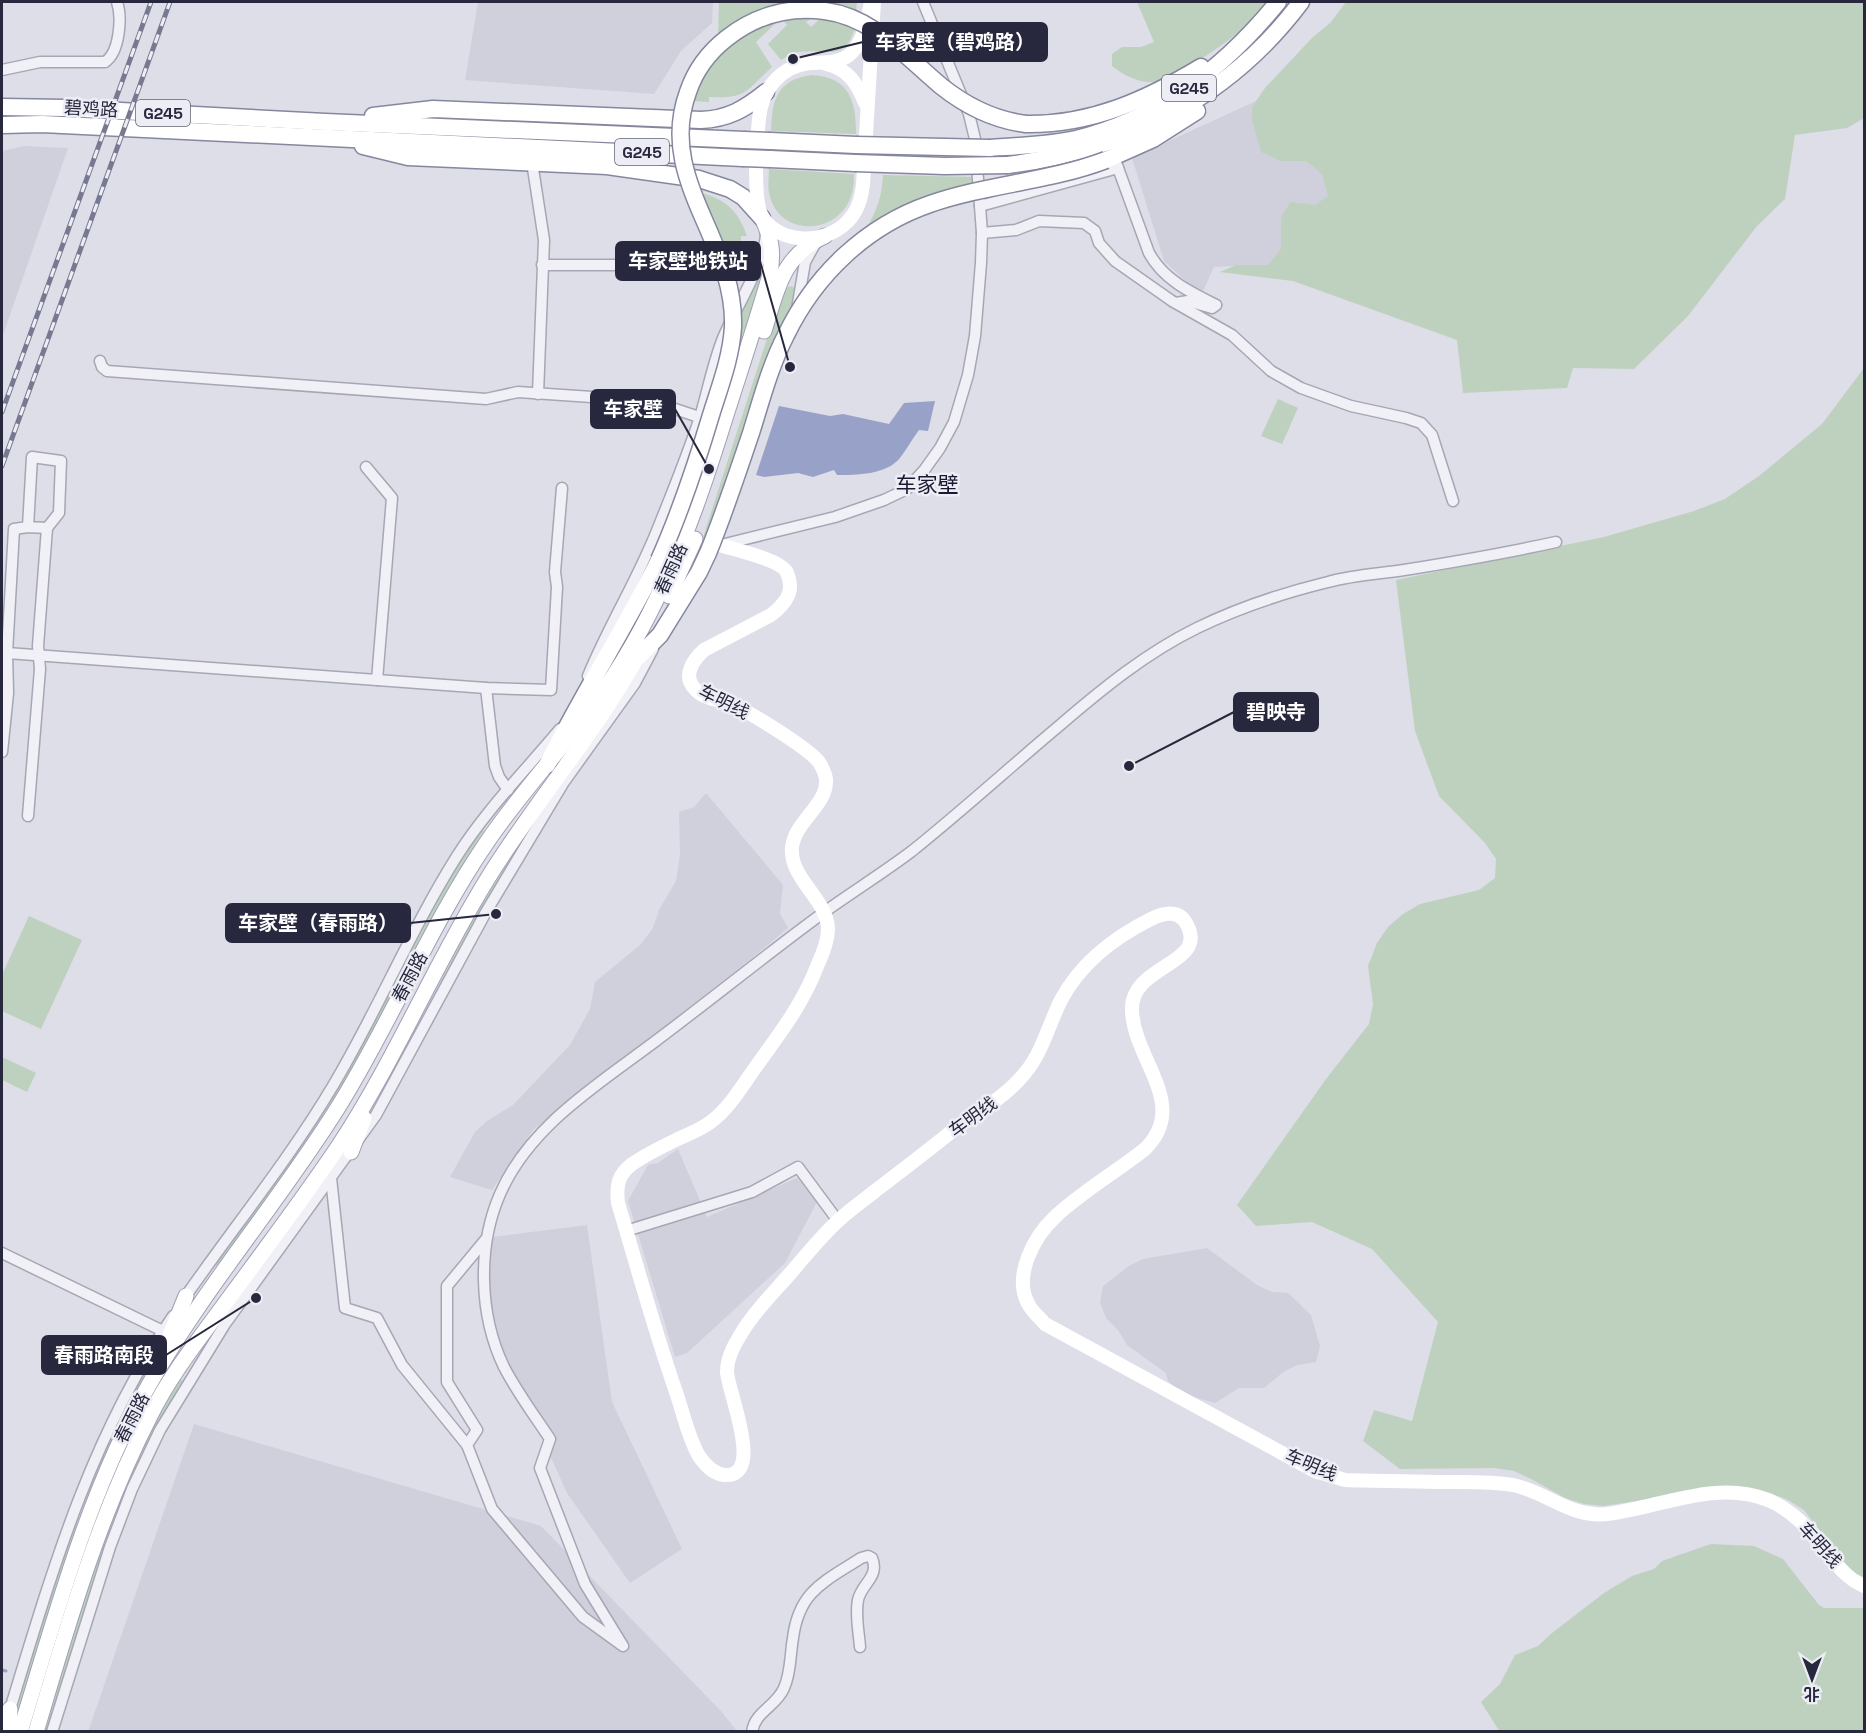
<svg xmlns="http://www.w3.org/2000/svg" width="1866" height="1733" viewBox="0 0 1866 1733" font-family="'Space Grotesk','Noto Sans SC',sans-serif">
<rect width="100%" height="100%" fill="#dddee7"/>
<!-- built -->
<g fill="#cfd0dc">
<path d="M478,2H713L712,23L681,51L654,94L465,80Z"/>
<path d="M1269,95L1384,143L1276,272L1251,265L1214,267L1203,291L1192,287L1164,261L1132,158Z"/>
<path d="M24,146L68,148L2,338V151Z"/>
<path d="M706,793L783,885L780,914L788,928L696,1005L579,1092L533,1130L492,1190L450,1177L475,1132L487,1121L513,1105L570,1045L590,1009L595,982L640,945L653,928L659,910L676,881L680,855L679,812L694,807Z"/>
<path d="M678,1149L707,1217L797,1178L819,1198L785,1263L687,1353L675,1357L628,1201L648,1165L658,1163Z"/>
<path d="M587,1225L612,1402L682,1549L630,1583L567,1493L499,1343L489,1292L492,1237Z"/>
<path d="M1207,1248L1257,1285L1272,1292L1288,1293L1311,1315L1320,1346L1316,1362L1297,1365L1282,1373L1264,1388H1239L1215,1403L1182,1394L1168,1381L1166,1373L1127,1345L1118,1330L1106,1318L1100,1302L1103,1286L1129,1266L1143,1259Z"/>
<path d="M194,1424L541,1526L720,1710L737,1731L88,1732Z"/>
</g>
<!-- green -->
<g fill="#bed1bf">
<path d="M719,2H857L856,11L839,6L748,16L733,24L718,35Z"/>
<path d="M1137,2H1269C1261,10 1253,20 1244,28C1232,39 1171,81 1159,82C1141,84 1126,77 1112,66V54L1122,47H1141L1154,42Z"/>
<path d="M1346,2H1864V118L1847,128L1795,135L1785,199L1757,226L1688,316L1634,369L1573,368L1567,388L1463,393L1457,340L1293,281L1220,272L1236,265H1268L1281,249V218L1290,202L1315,205L1328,196L1322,174L1306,161H1281L1261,152L1252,120V107L1265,88L1312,38L1331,22Z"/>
<path d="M789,18H812L806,22L811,27L821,18L855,27C846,63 825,48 799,52C792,53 787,57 781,60L768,44L787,25L783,20Z"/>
<path d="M778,21L756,42L772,67C746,90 748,99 709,97V102L692,101C701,73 722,47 747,32C756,27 768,24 778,21Z"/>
<path d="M812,75C850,77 856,102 856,134L771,131C772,99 777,80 812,75Z"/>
<path d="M769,169L854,174C854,185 853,195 847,205C828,236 780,233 770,197C767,188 769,179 769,169Z"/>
<path d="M883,175L978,177L979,184L866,229C877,211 882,196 883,175Z"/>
<path d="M701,193C726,199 739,212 747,236H741L740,253L731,261Z"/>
<path d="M759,275L763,277L732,375L740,313Z"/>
<path d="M792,286L797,290L798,294L700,553H698L782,292L785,288Z"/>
<path d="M1864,368V1577L1856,1574L1842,1560L1804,1510L1788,1500L1770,1493L1732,1487L1603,1506L1584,1504L1565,1498L1531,1479L1514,1471L1494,1468L1400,1469L1363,1441L1374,1410L1412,1421L1438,1322L1372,1249L1312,1222L1256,1226L1237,1205L1326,1079L1369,1024L1373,1004L1368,966L1377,943L1388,927L1403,914L1420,904L1479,890L1495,878L1496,859L1485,843L1439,796L1415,731L1396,580L1604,537L1694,511L1725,499L1759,476L1822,424Z"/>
<path d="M1278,399L1298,408L1282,444L1261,436Z"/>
<path d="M482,828L484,831C435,905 400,986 356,1062C315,1133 266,1199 218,1266L213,1265L289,1159L454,869Z"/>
<path d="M519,848L387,1086L470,924L505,867Z"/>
<path d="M29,916L82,940L41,1029L2,1011V975Z"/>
<path d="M2,1057L36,1073L27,1092L2,1080Z"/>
<path d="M142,1373L144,1374L139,1389L106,1452L80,1514L17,1714V1696L56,1570L92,1470Z"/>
<path d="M180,1379L184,1382L153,1436L50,1731L45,1732C81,1608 114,1490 180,1379Z"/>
<path d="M1711,1544L1754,1546L1783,1559L1819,1605L1824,1608H1864V1731L1501,1732L1498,1729L1481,1702L1500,1684L1515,1655L1538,1646L1552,1633L1604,1593L1632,1576L1654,1569L1662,1561Z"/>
</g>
<!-- water -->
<path fill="#98a1c8" d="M935,401L928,431L919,430C912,439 907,449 900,458C886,475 856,475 837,475L834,470L813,477L798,473L764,477L756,475L779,406L830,416L843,414L889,424L904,403Z"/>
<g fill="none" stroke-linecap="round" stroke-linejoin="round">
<!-- stream -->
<path stroke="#98a1c8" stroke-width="3" d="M2,1670L6,1671"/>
<defs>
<g id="minor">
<path d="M2,70L40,62H105C120,52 122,17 117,2"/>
<path d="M1114,157L1149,253C1164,280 1190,292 1216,305"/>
<path d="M532,162L544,240L538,394"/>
<path d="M980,206L1118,168"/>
<path d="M982,233L1016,230L1039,221L1084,223L1095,231L1099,243L1115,261L1172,301L1232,335L1271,371L1301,388L1351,406L1406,418L1421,423L1432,435L1453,501"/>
<path d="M542,265H710L755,268"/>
<path d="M1176,303L1188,301L1212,308L1216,305"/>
<path d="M797,309L805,262L815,244"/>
<path d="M100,361L102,367L107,371L486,399L518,392L651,401L699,417"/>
<path d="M366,467L392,498L377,680"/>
<path d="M28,527L47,528L59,513L61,461L32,457L28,527L14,529L7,653L486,688L551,690L557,587L555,572L562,488"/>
<path d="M721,545L835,517L884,500L907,489L925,469L940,448L954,422L968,375L975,336L981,263L982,233L975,139L969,114L923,2"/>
<path d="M588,676C609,625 638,579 658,528C673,491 688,454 700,417C708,390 713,363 723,338C735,309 765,263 766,233"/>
<path d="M486,688L495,766L499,777L508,790"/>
<path d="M2,752L8,693L7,653"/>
<path d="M28,816L40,669L38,646L47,528"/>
<path d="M331,1178L345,1308L377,1318L402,1365L467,1445"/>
<path d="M626,1231L752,1192L798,1167L838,1221"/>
<path d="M486,1239L447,1286V1382L477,1430L467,1445L492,1509L583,1617L623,1646L585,1584L540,1468L550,1439C534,1415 517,1392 504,1367C479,1315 477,1247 500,1194C530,1125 599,1084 657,1040C713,998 767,954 823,913C852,892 883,873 912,851C962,811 1010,767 1059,726C1102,689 1146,653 1197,628C1238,608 1283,593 1328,582C1353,575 1378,574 1404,570C1454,562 1506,553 1556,542"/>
<path d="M2,1253L163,1331"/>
<path d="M183,1300C233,1228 289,1160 334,1084C378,1010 411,929 457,856C486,810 525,771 560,729"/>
<path d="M8,1716C51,1575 89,1439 173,1316"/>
<path d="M52,1732L110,1547L132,1489L160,1430L225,1324L376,1115L486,912L564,782L635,683L653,649"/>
<path d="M752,1732C755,1711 776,1707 784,1688C791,1673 790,1655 793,1638C799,1591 824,1582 861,1558L868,1556L872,1558C880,1577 861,1584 858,1600C855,1615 859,1633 860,1647"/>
</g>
<g id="primary">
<path d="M764,331C777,290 782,255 825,236"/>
<path d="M669,596L695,539"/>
<path d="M351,1152L364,1118"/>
<path d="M168,1340L186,1296"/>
<path d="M9,1732L10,1709"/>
<path d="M20,1732C57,1612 88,1492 150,1383C205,1287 278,1203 337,1109C391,1023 429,927 487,842C516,799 552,760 584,718C612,681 637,640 657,598C687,538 707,476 727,412C741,368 756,323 769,278C774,256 772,238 762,218"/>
<path d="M36,1732C69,1621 98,1517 151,1414C170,1376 196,1343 221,1309C260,1256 301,1202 338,1147C395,1061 434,965 488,878C536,800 598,731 641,650"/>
</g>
<g id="trunk">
<path d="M2,107L65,108L325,122L744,140"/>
<path d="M373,116L433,109L701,120C728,119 745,109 766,92"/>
<path d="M1026,124C1091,125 1146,100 1201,67"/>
<path d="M2,125L42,124L743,158"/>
<path d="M770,141L856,145"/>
<path d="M363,146L408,157L607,166L699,179L730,189L743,197L762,218"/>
<path d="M990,148C1019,146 1048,145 1076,139C1159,119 1226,66 1278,2"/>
<path d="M770,159L855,163"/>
<path d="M1106,160L1153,139L1197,111"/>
<path d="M1008,165C1126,150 1229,98 1301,2"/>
<path d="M636,659L660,635L699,572L708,553"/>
<path d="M547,765C582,695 624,630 659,560"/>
</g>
</defs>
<!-- minor casing -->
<use href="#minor" stroke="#a6a7b4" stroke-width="13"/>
<!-- primary casing -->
<use href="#primary" stroke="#9d9fb3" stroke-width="17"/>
<!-- trunk casing -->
<use href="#trunk" stroke="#85879e" stroke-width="19"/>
<!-- minor -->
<use href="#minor" stroke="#f0f0f6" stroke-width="10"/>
<!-- secondary -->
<g stroke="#fff" stroke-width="14">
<path d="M871,2C867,19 864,43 849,55C838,64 822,62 810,63C780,66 761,91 759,119C757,139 752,202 763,218C781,245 826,244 847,222C858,211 861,199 863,185L874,2"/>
<path d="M826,64C848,69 857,83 865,103"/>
<path d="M720,545C735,550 778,559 786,571C789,575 789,580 790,585C791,598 780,608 771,615L704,650C693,660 682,676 695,689C704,700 723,700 736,706C754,715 808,748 819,762C822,767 825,773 826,779C828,805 795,821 792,847C789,879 827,898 828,929C828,941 823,953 818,964C803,1004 780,1033 755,1068C742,1086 730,1107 712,1121C702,1129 691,1133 680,1138C663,1146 647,1154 632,1164C618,1175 616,1185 618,1203C637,1266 654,1329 676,1392C683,1412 688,1437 699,1456C705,1465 713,1474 725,1475C765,1477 728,1392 727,1372C727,1356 736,1342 744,1329C756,1310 773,1293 788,1276C804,1258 820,1237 838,1221C849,1210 863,1201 875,1191C900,1172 926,1152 951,1132C975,1113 1005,1098 1025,1073C1042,1053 1049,1024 1061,1000C1080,964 1115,937 1151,919C1163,913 1178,909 1186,923C1211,965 1129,964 1132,1011C1134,1060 1190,1105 1145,1149C1116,1172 1083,1191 1056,1216C1034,1236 1011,1278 1030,1307C1034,1313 1040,1318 1045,1324L1315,1471L1345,1480C1377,1481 1409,1481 1441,1482C1465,1482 1490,1481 1513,1485C1547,1492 1570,1518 1607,1514C1658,1508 1716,1479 1768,1500C1786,1507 1801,1521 1814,1535C1831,1554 1839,1575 1864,1586"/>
</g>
<!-- primary -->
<use href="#primary" stroke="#fff" stroke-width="15"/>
<!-- trunk -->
<use href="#trunk" stroke="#fff" stroke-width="16"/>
<defs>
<g id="rail">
<path d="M2,412L151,2"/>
<path d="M2,466L170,2"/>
</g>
</defs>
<!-- rail casing -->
<use href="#rail" stroke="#777991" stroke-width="5"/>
<!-- rail -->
<use href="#rail" stroke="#edeef5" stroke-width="3" stroke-dasharray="9" stroke-linecap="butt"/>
<defs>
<g id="trunk-bridge">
<path d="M744,140L770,141"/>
<path d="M856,145L990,148"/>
<path d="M743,158L770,159"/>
<path d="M855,163L945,166L1008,165"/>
<path d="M708,553C724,514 737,474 751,433C761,401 770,366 786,335C815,275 866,226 930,204C987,184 1048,182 1106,160"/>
<path d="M659,560C680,513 696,465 711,415C720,386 731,358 733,327C736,240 656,179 688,92C695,71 709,52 727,38C755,16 789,6 825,11C873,17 905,56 941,86C966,106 994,120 1026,124"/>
</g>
</defs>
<!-- trunk-bridge casing -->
<use href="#trunk-bridge" stroke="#85879e" stroke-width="19" stroke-linecap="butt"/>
<!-- trunk-bridge -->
<use href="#trunk-bridge" stroke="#fff" stroke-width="16"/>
</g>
<g text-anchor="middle" stroke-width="5" stroke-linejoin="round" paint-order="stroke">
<!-- shield labels -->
<g fill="#edeef5" stroke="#626375" stroke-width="1.5">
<rect x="1162" y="75" width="54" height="26" rx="4.5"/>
<rect x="136" y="100" width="54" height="26" rx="4.5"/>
<rect x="615" y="139" width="54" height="26" rx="4.5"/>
</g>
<g font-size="16" font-weight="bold" fill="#27283e">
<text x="1189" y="94">G245</text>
<text x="163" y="119">G245</text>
<text x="642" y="158">G245</text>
</g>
<!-- street labels -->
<g font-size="18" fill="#27283e" stroke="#edeef5">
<text transform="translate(91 109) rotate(3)" y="6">碧鸡路</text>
<text transform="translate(671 569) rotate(-66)" y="6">春雨路</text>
<text transform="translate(724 702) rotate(27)" y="6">车明线</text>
<text transform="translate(410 977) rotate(-62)" y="6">春雨路</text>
<text transform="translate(973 1117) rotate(-36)" y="6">车明线</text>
<text transform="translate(132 1418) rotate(-63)" y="6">春雨路</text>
<text transform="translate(1311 1465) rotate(23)" y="6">车明线</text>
<text transform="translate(1820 1545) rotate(48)" y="6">车明线</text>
</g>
<!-- quarter labels -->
<g font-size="21" fill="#191a2f" stroke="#edeef5">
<text x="927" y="492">车家壁</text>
</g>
</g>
<!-- callouts -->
<path fill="none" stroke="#27283e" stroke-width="2" d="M793 59L863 42M790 367L760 261M709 469L675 409M1129 766L1234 712M496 914L410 923M256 1298L166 1355"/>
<g fill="#27283e" stroke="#edeef5" stroke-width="2">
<circle cx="793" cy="59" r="6"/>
<circle cx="790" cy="367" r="6"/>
<circle cx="709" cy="469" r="6"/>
<circle cx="1129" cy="766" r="6"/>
<circle cx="496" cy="914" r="6"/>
<circle cx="256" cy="1298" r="6"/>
</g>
<g fill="#27283e" stroke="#27283e" stroke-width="2">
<rect x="863" y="23" width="184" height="38" rx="6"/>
<rect x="616" y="242" width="144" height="38" rx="6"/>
<rect x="591" y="390" width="84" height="38" rx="6"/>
<rect x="1234" y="693" width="84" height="38" rx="6"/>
<rect x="226" y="904" width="184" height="38" rx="6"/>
<rect x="42" y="1336" width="124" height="38" rx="6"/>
</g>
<g font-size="20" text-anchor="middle" font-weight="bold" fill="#fff">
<text x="955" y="49">车家壁（碧鸡路）</text>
<text x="688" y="268">车家壁地铁站</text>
<text x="633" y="416">车家壁</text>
<text x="1276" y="719">碧映寺</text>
<text x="318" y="930">车家壁（春雨路）</text>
<text x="104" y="1362">春雨路南段</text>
</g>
<!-- border -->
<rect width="1866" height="1733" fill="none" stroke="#27283e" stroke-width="6"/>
<!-- north arrow -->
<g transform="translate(1812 1679) rotate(180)" stroke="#edeef5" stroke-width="4.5" paint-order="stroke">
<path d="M0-4.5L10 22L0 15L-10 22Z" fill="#27283e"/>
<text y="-9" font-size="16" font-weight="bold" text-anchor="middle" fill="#27283e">北</text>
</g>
</svg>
